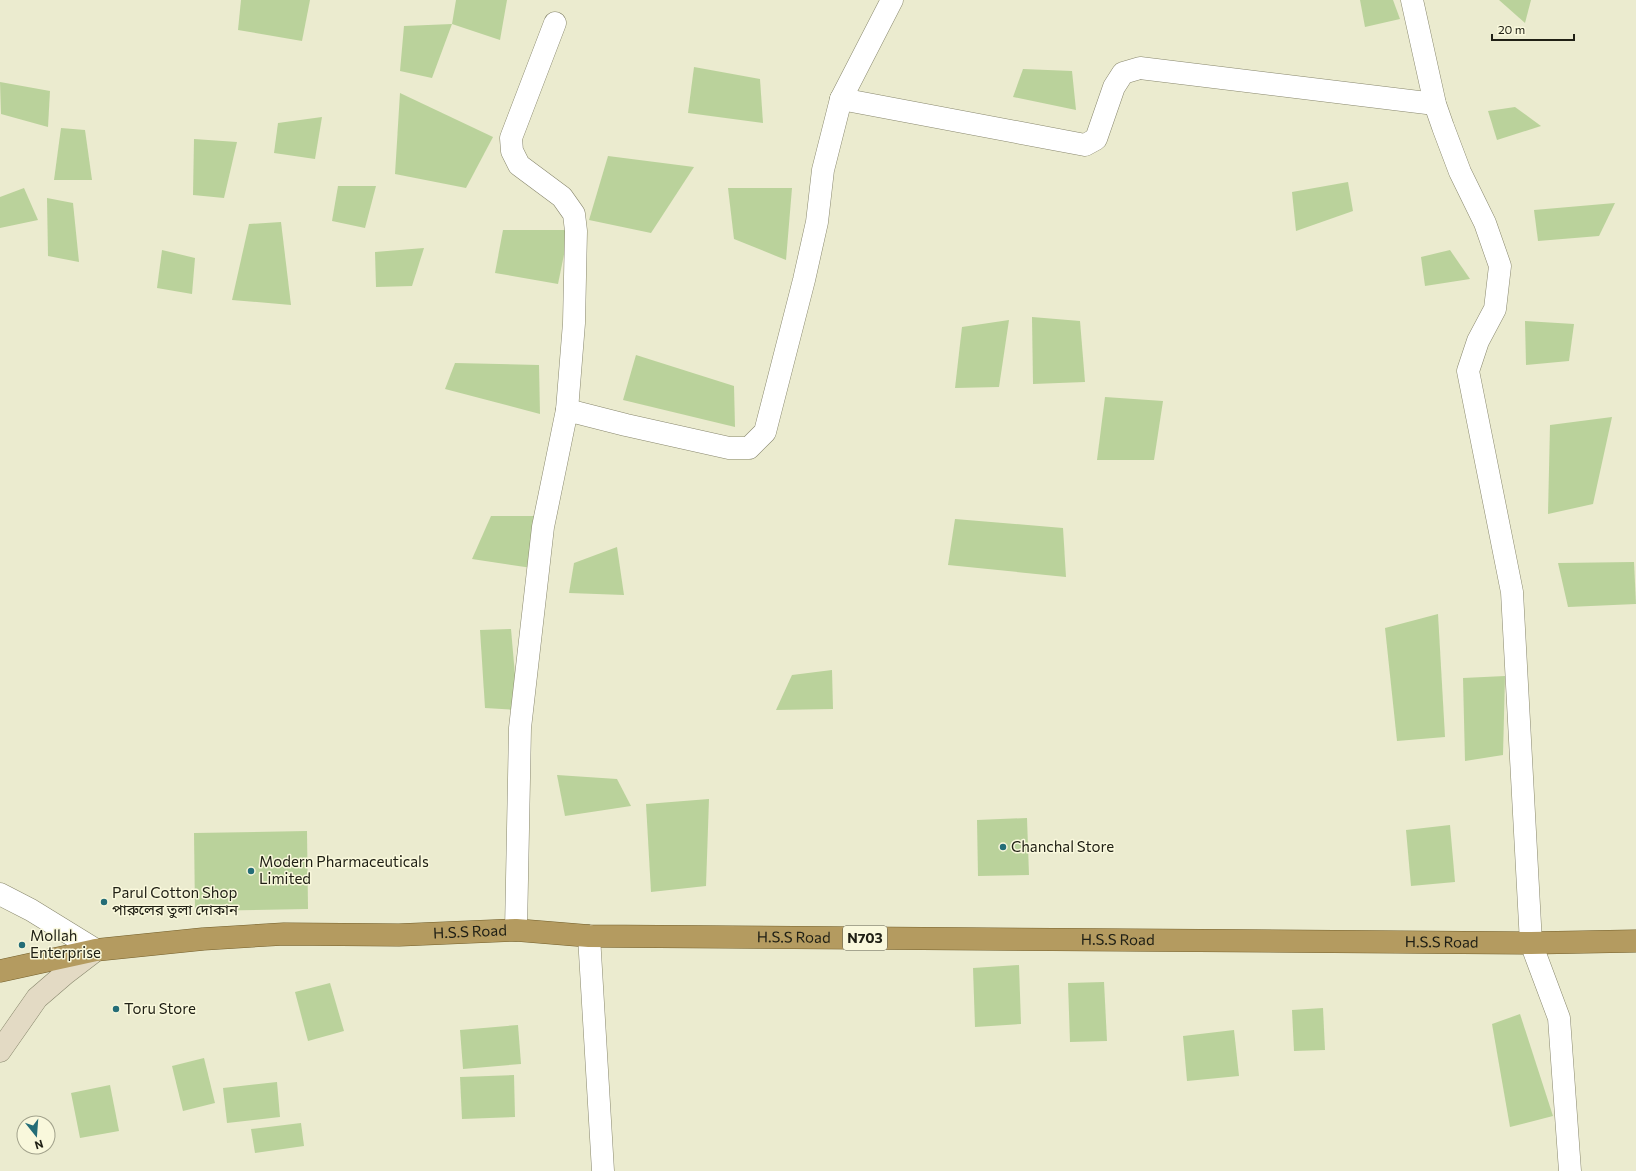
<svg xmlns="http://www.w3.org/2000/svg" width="1636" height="1171" viewBox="0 0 1636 1171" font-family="Commissioner,'Noto Sans Bengali',sans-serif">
<rect width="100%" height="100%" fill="#ebebcf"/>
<!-- building -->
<g fill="#bad29b">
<path d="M241,0H310L302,41L238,30Z"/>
<path d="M456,0H507L500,40L452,24L432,78L400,71L404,26L452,24Z"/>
<path d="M1360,0H1393L1400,19L1365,27Z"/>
<path d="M1499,0H1531L1525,23Z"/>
<path d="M694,67L760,79L763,123L688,113Z"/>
<path d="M1023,69L1072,71L1076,110L1013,97Z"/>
<path d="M0,82L50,91L48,127L1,114Z"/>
<path d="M400,93L493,137L466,188L395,174Z"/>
<path d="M1515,107L1541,126L1497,140L1488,111Z"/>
<path d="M322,117L315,159L274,153L278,123Z"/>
<path d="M61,128L85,130L92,180H54Z"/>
<path d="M194,139L237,142L224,198L193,195Z"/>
<path d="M608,156L694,167L651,233L589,220Z"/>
<path d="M1348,182L1353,211L1296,231L1292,192Z"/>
<path d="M338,186H376L365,228L332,221Z"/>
<path d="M24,188L38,220L0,228V197Z"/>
<path d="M728,188H792L786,260L734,239Z"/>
<path d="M47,198L73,203L79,262L48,256Z"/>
<path d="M1615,203L1599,236L1538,241L1534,210Z"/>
<path d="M281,222L291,305L232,300L249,224Z"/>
<path d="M503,230H569L558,284L495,273Z"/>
<path d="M424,248L412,286L376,287L375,252Z"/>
<path d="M162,250L195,258L192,294L157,288Z"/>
<path d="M1450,250L1470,279L1425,286L1421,257Z"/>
<path d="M1032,317L1080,321L1085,382L1033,384Z"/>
<path d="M1009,320L999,387L955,388L962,327Z"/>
<path d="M1525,321L1574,324L1569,361L1526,365Z"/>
<path d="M636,355L734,386L735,427L623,400Z"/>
<path d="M455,363L539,365L540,414L445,389Z"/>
<path d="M1105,397L1163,401L1154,460H1097Z"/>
<path d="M1612,417L1593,504L1548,514L1550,425Z"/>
<path d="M491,516H536L532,568L472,559Z"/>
<path d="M955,519L1063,528L1066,577L948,565Z"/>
<path d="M617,547L624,595L569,593L574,563Z"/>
<path d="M1634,562L1636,604L1568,607L1558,563Z"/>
<path d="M1438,614L1445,737L1397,741L1385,628Z"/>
<path d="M511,629L518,710L485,708L480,630Z"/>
<path d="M832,670L833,709L776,710L792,675Z"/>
<path d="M1505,676L1503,755L1465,761L1463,678Z"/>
<path d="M557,775L617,779L631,806L565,816Z"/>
<path d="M709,799L706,886L651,892L646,804Z"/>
<path d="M1027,818L1029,875L978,876L977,820Z"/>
<path d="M1450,825L1455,882L1411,886L1406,830Z"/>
<path d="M307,831L308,909L195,911L194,833Z"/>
<path d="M1019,965L1021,1024L975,1027L973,968Z"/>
<path d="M1104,982L1107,1041L1070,1042L1068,983Z"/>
<path d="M330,983L344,1031L308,1041L295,992Z"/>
<path d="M1323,1008L1325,1050L1294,1051L1292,1010Z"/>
<path d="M1520,1014L1553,1116L1510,1127L1492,1024Z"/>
<path d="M518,1025L521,1064L463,1069L460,1030Z"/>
<path d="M1234,1030L1239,1076L1187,1081L1183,1036Z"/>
<path d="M204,1058L215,1103L183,1111L172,1066Z"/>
<path d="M514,1075L515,1117L462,1119L460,1077Z"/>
<path d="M277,1082L280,1117L227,1123L223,1088Z"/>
<path d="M110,1085L119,1131L80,1138L71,1093Z"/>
<path d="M301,1123L304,1146L255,1153L251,1129Z"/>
</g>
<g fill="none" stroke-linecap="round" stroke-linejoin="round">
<defs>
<g id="minor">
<path d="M1412,0L1435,104L1443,127L1460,172L1485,223L1500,266L1495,309L1478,341L1468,371L1512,592L1531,943L1559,1018L1570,1171"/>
<path d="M555,23L511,138L512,151L519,165L562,197L574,214L576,231L574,323L567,410"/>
<path d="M841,99L1085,145L1096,139L1114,87L1123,73L1140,68L1435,104"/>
<path d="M0,894L31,910L96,950"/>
<path d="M516,930L520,728L543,527L567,410L626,425L729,448H749L765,432L804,280L817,222L823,170L841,99L892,0"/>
<path d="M589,936L603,1171"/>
</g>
<path id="secondary" d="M0,1051L37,998L66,973L96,950"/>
<g id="trunk">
<path id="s1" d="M0,971L96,950L203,939L284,934L399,935L516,930L589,936L1531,943L1636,941"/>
</g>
</defs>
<!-- minor casing -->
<use href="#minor" stroke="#88876d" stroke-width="23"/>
<!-- secondary casing -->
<use href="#secondary" stroke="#88876d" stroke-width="23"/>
<!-- trunk casing -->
<use href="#trunk" stroke="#74602c" stroke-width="23"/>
<!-- minor -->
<use href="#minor" stroke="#fff" stroke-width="22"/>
<!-- secondary -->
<use href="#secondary" stroke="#e3dac4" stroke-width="22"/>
<!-- trunk -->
<use href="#trunk" stroke="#b49b60" stroke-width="22"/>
</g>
<!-- markers -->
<g fill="#246d77" stroke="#f9f8dc" stroke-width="1.5">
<circle cx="1003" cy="847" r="4"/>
<circle cx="251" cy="871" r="4"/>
<circle cx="104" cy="902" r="4"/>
<circle cx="22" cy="945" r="4"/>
<circle cx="116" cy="1009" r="4"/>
</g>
<g text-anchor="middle" stroke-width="3" stroke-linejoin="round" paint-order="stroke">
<!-- shield labels -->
<rect fill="#f9f8dc" stroke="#616151" stroke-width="1" x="843" y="926" width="44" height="24" rx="3"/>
<g font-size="14" font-weight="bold" fill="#202015">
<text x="865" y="943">N703</text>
</g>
<!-- poi labels -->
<g font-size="15" fill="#202015" stroke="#f9f8dc" text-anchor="start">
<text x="1011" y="852">Chanchal Store</text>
<text x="259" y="867">Modern Pharmaceuticals<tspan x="259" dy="17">Limited</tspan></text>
<text x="112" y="898">Parul Cotton Shop<tspan x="112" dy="17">পারুলের তুলা দোকান</tspan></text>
<text x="30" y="941">Mollah<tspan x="30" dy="17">Enterprise</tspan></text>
<text x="124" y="1014">Toru Store</text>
</g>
<!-- street labels -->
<g font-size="15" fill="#202015" stroke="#f9f8dc">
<text dy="5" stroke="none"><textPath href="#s1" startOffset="473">H.S.S Road</textPath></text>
<text dy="5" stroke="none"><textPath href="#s1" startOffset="797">H.S.S Road</textPath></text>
<text dy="5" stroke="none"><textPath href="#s1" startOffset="1121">H.S.S Road</textPath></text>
<text dy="5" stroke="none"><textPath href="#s1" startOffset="1445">H.S.S Road</textPath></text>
</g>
</g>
<!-- north arrow -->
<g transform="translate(36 1135) rotate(163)"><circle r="19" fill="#f9f8dc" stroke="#a2a28c"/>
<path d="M0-3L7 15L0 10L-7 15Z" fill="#246d77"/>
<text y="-6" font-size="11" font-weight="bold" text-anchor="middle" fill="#202015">N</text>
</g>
<!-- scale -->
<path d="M1492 34v6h82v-6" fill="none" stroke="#202015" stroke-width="2"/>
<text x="1498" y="34" font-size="12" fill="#202015" stroke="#f9f8dc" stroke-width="3" paint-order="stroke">20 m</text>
</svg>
